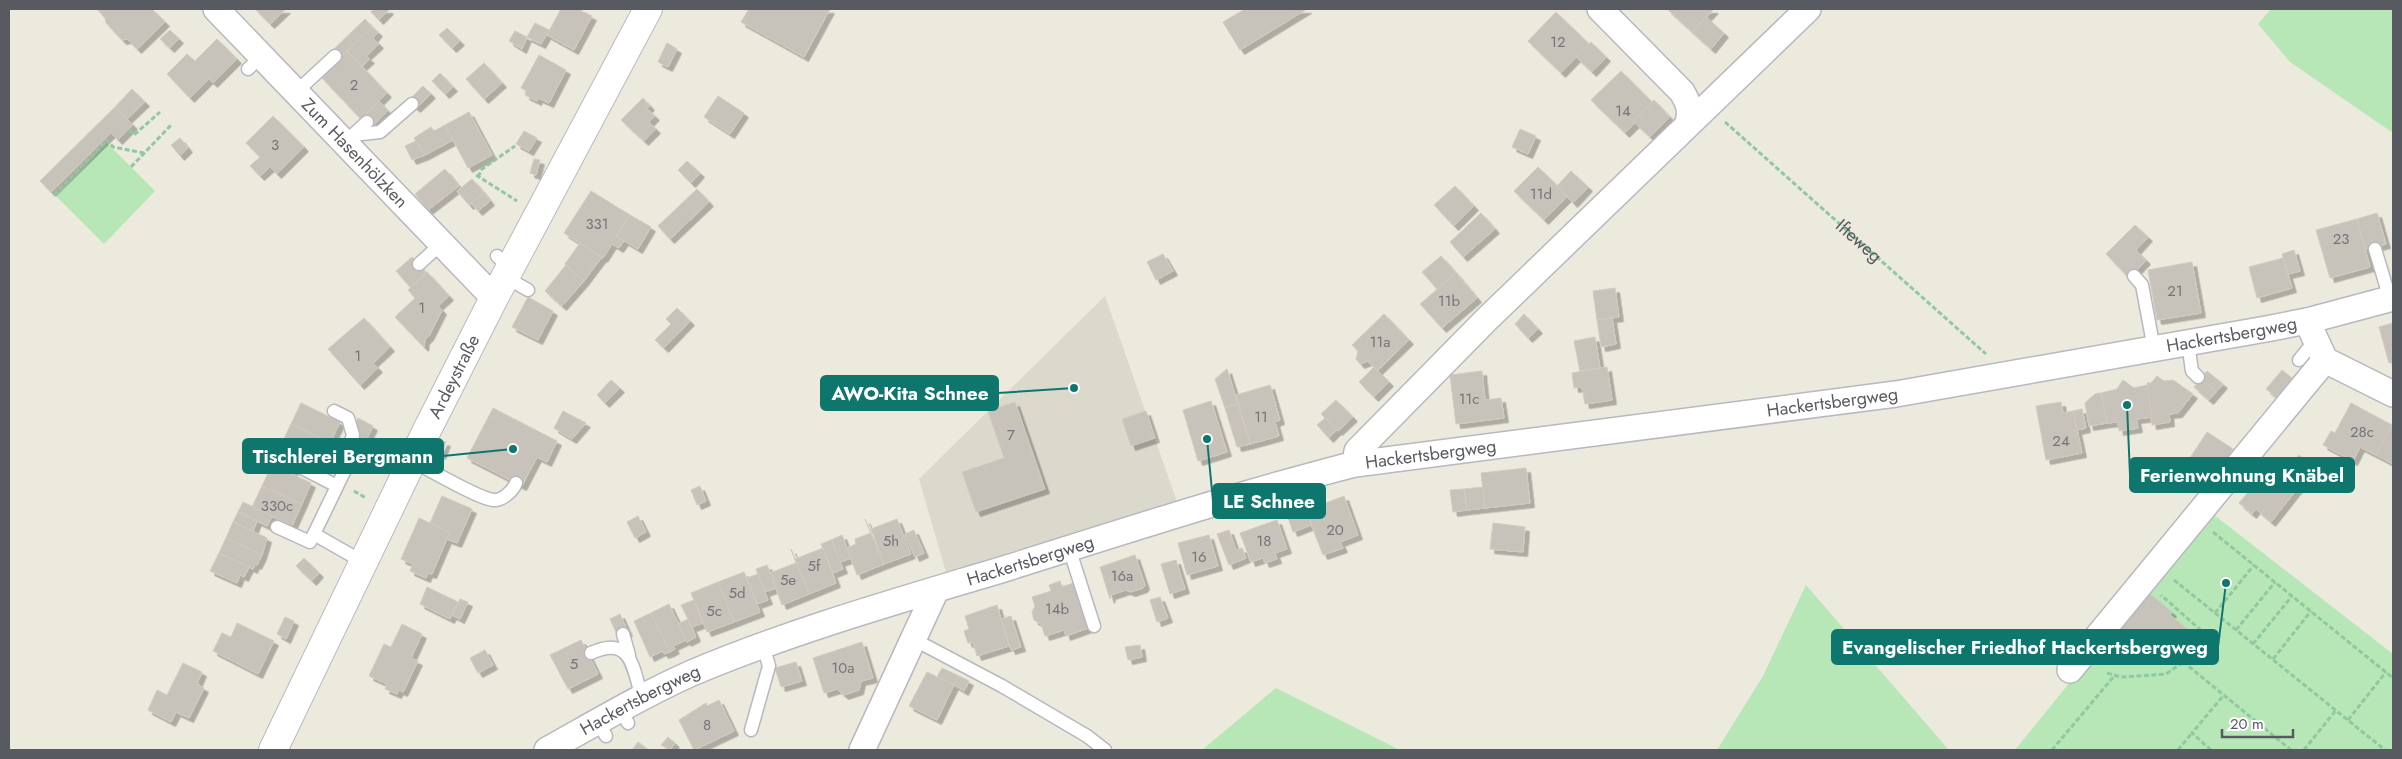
<svg xmlns="http://www.w3.org/2000/svg" width="2402" height="759" viewBox="0 0 2402 759" font-family="Jost,sans-serif">
<defs>
<filter id="shadow"><feDropShadow dx="4.5" dy="4.5" stdDeviation="0" flood-color="#0004"/></filter>
</defs>
<rect width="100%" height="100%" fill="#ece9dd"/>
<!-- education -->
<path fill="#dbd8cc" d="M1105,296L1177,502L1169,503L946,572L919,479Z"/>
<!-- green -->
<g fill="#b7e7b7">
<path d="M2271,9H2393V133L2290,62L2258,24Z"/>
<path d="M107,143L155,191L104,244L56,196Z"/>
<path d="M2209,511L2393,654V750H2015Z"/>
<path d="M1806,585L1949,750H1717L1763,676Z"/>
<path d="M1276,688L1400,750H1202Z"/>
</g>
<!-- building -->
<g fill="#c7c3bb" stroke="#d1cbbc" filter="url(#shadow)">
<path d="M97,9H152L165,22L137,49L127,39L122,40L106,23L105,18Z"/>
<path d="M255,9H286L270,24Z"/>
<path d="M374,9H388L389,10L379,20L371,12Z"/>
<path d="M561,9H583L581,11L592,16L574,50L547,35Z"/>
<path d="M749,9H830L804,57L741,22Z"/>
<path d="M1245,9H1307L1240,50L1223,22Z"/>
<path d="M1667,9H1714L1692,32Z"/>
<path d="M1556,12L1589,44L1561,73L1528,41Z"/>
<path d="M1706,17L1724,33L1711,49L1692,32Z"/>
<path d="M365,19L372,27L339,59L331,52Z"/>
<path d="M535,23L549,30L541,44L527,37Z"/>
<path d="M372,27L378,32L373,38L379,44L366,56L370,59L362,66L347,51Z"/>
<path d="M447,28L460,41L452,48L439,35Z"/>
<path d="M170,30L179,39L170,48L160,39Z"/>
<path d="M515,31L527,37L522,49L509,41Z"/>
<path d="M217,39L237,59L213,83L209,79L190,98L167,74L187,54L195,61Z"/>
<path d="M1591,42L1606,57L1592,72L1576,57Z"/>
<path d="M667,43L677,49L668,67L658,62Z"/>
<path d="M347,51L387,93L361,119L321,77Z"/>
<path d="M539,55L566,70L549,103L538,98L537,101L525,95L527,91L521,88Z"/>
<path d="M484,63L502,83L484,99L466,79Z"/>
<path d="M1621,71L1652,102L1633,121L1635,123L1625,133L1591,100Z"/>
<path d="M440,73L453,87L445,94L432,81Z"/>
<path d="M423,86L431,94L416,108L408,101Z"/>
<path d="M132,89L145,102L127,119L115,107Z"/>
<path d="M718,96L744,113L730,134L704,117Z"/>
<path d="M643,98L650,106L647,109L655,116L649,122L656,129L644,141L621,120Z"/>
<path d="M1654,100L1670,117L1650,137L1633,121Z"/>
<path d="M379,101L388,111L371,127L362,118Z"/>
<path d="M115,107L133,125L118,140L111,133L51,192L40,181Z"/>
<path d="M469,112L492,155L468,168L445,125Z"/>
<path d="M273,116L304,147L277,174L270,167L260,176L250,166L260,157L246,143Z"/>
<path d="M445,125L453,140L425,155L414,138L431,127L434,131Z"/>
<path d="M1520,129L1536,136L1528,154L1512,147Z"/>
<path d="M524,131L537,138L529,151L516,144Z"/>
<path d="M180,138L188,148L180,156L171,145Z"/>
<path d="M416,141L425,155L412,160L405,146Z"/>
<path d="M534,159L540,160L536,175L530,173Z"/>
<path d="M687,161L700,173L691,183L678,170Z"/>
<path d="M1538,167L1568,196L1544,220L1514,191Z"/>
<path d="M445,169L459,186L428,210L415,194Z"/>
<path d="M1571,171L1588,187L1573,203L1557,186Z"/>
<path d="M472,179L484,193L469,205L457,191Z"/>
<path d="M1455,186L1474,206L1454,226L1434,205Z"/>
<path d="M697,189L709,202L670,239L658,226Z"/>
<path d="M591,191L630,215L616,236L624,241L619,248L612,244L603,258L564,233Z"/>
<path d="M484,193L490,201L478,211L471,203Z"/>
<path d="M1481,213L1495,229L1463,257L1450,242Z"/>
<path d="M2377,213L2386,244L2365,249L2357,219Z"/>
<path d="M630,215L651,227L638,249L616,236Z"/>
<path d="M2357,219L2370,267L2330,278L2316,230Z"/>
<path d="M2135,225L2148,237L2136,250L2146,260L2129,278L2106,254Z"/>
<path d="M580,243L602,257L584,281L565,264Z"/>
<path d="M2294,250L2300,271L2288,274L2282,254Z"/>
<path d="M1163,254L1173,271L1156,280L1147,262Z"/>
<path d="M1441,256L1456,273L1437,289L1422,272Z"/>
<path d="M412,257L426,273L410,287L396,271Z"/>
<path d="M2283,258L2292,288L2257,298L2249,267Z"/>
<path d="M2192,262L2201,313L2157,320L2148,270Z"/>
<path d="M566,265L584,281L562,306L545,291Z"/>
<path d="M427,272L449,296L438,306L442,310L429,336L425,340L424,347L395,317L415,298L408,290Z"/>
<path d="M1456,273L1477,298L1442,328L1420,304Z"/>
<path d="M1615,288L1619,317L1597,320L1593,291Z"/>
<path d="M528,297L553,311L538,340L512,327Z"/>
<path d="M677,308L690,321L664,348L655,340L671,324L666,319Z"/>
<path d="M1384,314L1409,340L1377,371L1368,361L1360,364L1356,359L1358,351L1352,345Z"/>
<path d="M1524,314L1538,329L1528,338L1515,324Z"/>
<path d="M364,318L390,347L373,363L378,368L360,385L328,349Z"/>
<path d="M1612,318L1616,344L1601,347L1597,320Z"/>
<path d="M2393,323V362L2389,363L2379,327Z"/>
<path d="M1595,337L1600,368L1580,371L1574,341Z"/>
<path d="M1374,367L1389,382L1374,397L1359,382Z"/>
<path d="M1607,367L1612,400L1585,404L1582,387L1574,388L1572,373Z"/>
<path d="M1227,369L1238,404L1225,408L1215,379Z"/>
<path d="M2282,370L2292,378L2277,397L2266,389Z"/>
<path d="M1482,371L1485,400L1501,398L1504,418L1456,424L1450,375Z"/>
<path d="M2207,371L2223,384L2216,392L2201,379Z"/>
<path d="M2157,376L2164,381L2173,380L2193,394L2178,413L2169,414L2170,422L2152,425L2147,383H2151Z"/>
<path d="M2201,379L2216,392L2209,400L2194,387Z"/>
<path d="M611,380L620,388L605,403L597,395Z"/>
<path d="M2123,380L2134,388L2147,385L2152,417L2136,419L2138,428L2119,431L2118,422L2107,423L2101,393L2117,389Z"/>
<path d="M1270,385L1280,420L1275,422L1279,436L1250,444L1236,395Z"/>
<path d="M2101,393L2107,423L2089,426L2085,403L2095,394Z"/>
<path d="M1336,400L1353,417L1338,431L1321,414Z"/>
<path d="M1211,401L1227,452L1198,461L1183,410Z"/>
<path d="M1015,402L1045,489L976,512L962,472L1004,458L988,411Z"/>
<path d="M2061,402L2063,413L2073,411L2082,453L2046,460L2036,406Z"/>
<path d="M301,403L340,422L330,443L291,424Z"/>
<path d="M2351,403L2392,425L2376,455L2360,447L2353,461L2323,445L2331,431L2335,433Z"/>
<path d="M1238,404L1250,444L1237,447L1225,408Z"/>
<path d="M493,408L557,441L547,462L537,457L522,486L467,458Z"/>
<path d="M2082,409L2086,428L2077,430L2073,411Z"/>
<path d="M563,411L586,423L572,439L554,428Z"/>
<path d="M1146,411L1155,438L1131,446L1122,419Z"/>
<path d="M358,418L373,426L364,444L355,440L360,430L354,427Z"/>
<path d="M1325,418L1337,430L1329,438L1317,425Z"/>
<path d="M291,424L330,443L320,464L281,445Z"/>
<path d="M2392,425L2393,426V464L2376,455Z"/>
<path d="M2207,432L2233,449L2215,476L2190,458Z"/>
<path d="M443,441L446,442L441,455L437,453Z"/>
<path d="M267,450L296,464L292,474L262,460Z"/>
<path d="M2299,455L2319,472L2305,488L2285,472Z"/>
<path d="M2273,462L2301,484L2271,522L2256,509L2252,514L2239,503Z"/>
<path d="M272,465L311,483L302,504L262,486Z"/>
<path d="M1526,468L1530,503L1485,508L1481,473Z"/>
<path d="M262,486L302,504L292,526L252,507Z"/>
<path d="M700,486L706,501L697,505L691,490Z"/>
<path d="M1483,487L1485,508L1467,510L1464,489Z"/>
<path d="M1464,489L1467,510L1453,512L1450,490Z"/>
<path d="M442,496L472,509L457,543L447,539L450,532L430,523Z"/>
<path d="M1344,496L1358,535L1340,542L1343,548L1323,555L1306,511Z"/>
<path d="M243,502L272,516L267,526L238,512Z"/>
<path d="M1304,505L1311,525L1293,532L1286,512Z"/>
<path d="M238,512L257,521L253,531L233,522Z"/>
<path d="M638,516L646,532L635,538L627,522Z"/>
<path d="M419,518L450,532L432,574L428,573L426,578L410,571L413,564L401,559Z"/>
<path d="M865,519L884,564L857,575L847,548L856,544L855,539L871,533Z"/>
<path d="M897,519L911,554L884,564L871,529Z"/>
<path d="M1277,520L1287,549L1275,553L1277,559L1265,563L1263,558L1251,562L1240,533Z"/>
<path d="M233,522L267,538L262,555L226,538Z"/>
<path d="M1493,523L1525,527L1523,552L1490,549Z"/>
<path d="M914,530L924,553L915,557L905,534Z"/>
<path d="M1229,530L1236,550L1242,548L1246,558L1229,565L1217,534Z"/>
<path d="M842,535L851,558L840,562L831,540Z"/>
<path d="M1209,535L1218,566L1187,575L1178,543Z"/>
<path d="M226,538L262,555L257,565L255,564L253,569L219,553Z"/>
<path d="M831,540L843,569L833,573L821,544Z"/>
<path d="M823,548L836,583L809,594L795,559Z"/>
<path d="M791,549L809,594L782,605L770,573L796,563Z"/>
<path d="M219,553L249,567L244,577L240,575L237,583L210,571Z"/>
<path d="M1135,555L1145,585L1143,588L1131,592L1126,590L1111,595L1110,599L1100,567Z"/>
<path d="M304,558L319,573L312,581L296,566Z"/>
<path d="M1176,560L1185,589L1170,594L1161,564Z"/>
<path d="M767,565L776,588L765,592L756,569Z"/>
<path d="M744,572L760,612L734,622L718,582Z"/>
<path d="M758,574L768,600L757,604L747,578Z"/>
<path d="M1060,581L1062,587L1073,583L1088,628L1066,636L1064,630L1045,636L1041,624L1034,620L1032,612L1035,606L1032,597L1051,591L1049,585Z"/>
<path d="M718,582L734,622L707,632L691,593Z"/>
<path d="M427,587L458,602L450,619L420,604Z"/>
<path d="M2149,593L2172,612L2170,615L2190,631L2188,634L2193,638V644L2189,648L2183,650L2178,646L2176,649L2156,632L2134,660L2111,641Z"/>
<path d="M1160,597L1168,618L1157,622L1150,600Z"/>
<path d="M460,599L468,602L460,619L452,615Z"/>
<path d="M694,600L703,623L692,627L681,605Z"/>
<path d="M669,604L686,640L673,646L675,649L670,652L651,613Z"/>
<path d="M997,605L1009,646L977,656L973,642L968,643L964,631L969,629L965,616Z"/>
<path d="M651,613L670,652L664,654L662,651L650,657L634,621Z"/>
<path d="M620,614L628,632L618,637L610,619Z"/>
<path d="M1011,616L1021,647L1011,650L1001,619Z"/>
<path d="M285,617L294,621L286,639L277,634Z"/>
<path d="M688,619L696,637L687,642L678,624Z"/>
<path d="M237,623L274,641L258,674L213,651L222,633L231,637Z"/>
<path d="M402,624L422,634L411,658L418,661L403,692L399,690L397,694L385,689L387,684L369,676L384,644L391,647Z"/>
<path d="M581,640L598,674L568,689L550,655Z"/>
<path d="M862,642L873,678L861,681L859,690L844,695L837,689L824,693L813,658Z"/>
<path d="M1140,645L1142,657L1128,660L1125,647Z"/>
<path d="M485,650L493,665L478,673L470,658Z"/>
<path d="M796,662L802,681L781,687L775,668Z"/>
<path d="M183,663L202,672L197,684L204,688L189,718L176,712L171,722L148,710L157,690L167,695Z"/>
<path d="M942,668L959,676L954,685L937,677Z"/>
<path d="M927,672L954,685L937,720L909,706Z"/>
<path d="M959,676L969,681L964,691L954,685Z"/>
<path d="M719,700L734,731L694,750L679,720L706,703L707,706Z"/>
<path d="M668,737L675,743L670,750L661,745Z"/>
<path d="M638,742L649,750H632Z"/>
</g>
<g fill="none" stroke-linecap="round" stroke-linejoin="round">
<defs>
<g id="service">
<path d="M248,69L261,56"/>
<path d="M295,93L335,56"/>
<path d="M353,135L380,132L412,104"/>
<path d="M352,136L367,122"/>
<path d="M2375,249L2390,299"/>
<path d="M497,256L510,268"/>
<path d="M419,264L442,243"/>
<path d="M2134,276L2142,285L2154,349"/>
<path d="M505,277L528,290"/>
<path d="M2188,343L2192,371L2198,377"/>
<path d="M2299,360L2316,339"/>
<path d="M334,411L348,418L353,435L351,441L357,445L314,534L363,562"/>
<path d="M412,461C429,469 477,498 493,500C502,501 513,491 516,483"/>
<path d="M302,468L337,486"/>
<path d="M277,527L310,542L314,534"/>
<path d="M1069,548L1094,626"/>
<path d="M623,634L629,655"/>
<path d="M915,640L1002,686L1087,736L1105,750"/>
<path d="M591,653C632,634 633,669 642,698"/>
<path d="M621,710L628,723"/>
<path d="M598,722L606,736"/>
<path d="M751,730L769,666L763,645"/>
</g>
<g id="minor">
<path id="s2" d="M216,9L494,298"/>
<path d="M1600,9L1682,92C1689,104 1692,112 1687,125"/>
<path d="M2307,321L2325,360L2393,394"/>
<path d="M1355,464L1357,451L1486,320L1808,9"/>
<path d="M2070,670L2325,360"/>
<path id="s3" d="M547,750C594,724 642,695 692,673C794,630 901,600 1007,568C1122,532 1238,494 1355,464L1896,394L2266,329L2307,321L2393,298"/>
<path d="M862,750L936,590"/>
</g>
<g id="secondary">
<path id="s4" d="M273,750L426,432L494,298L648,9"/>
</g>
</defs>
<!-- service casing -->
<use href="#service" stroke="#b6b9bf" stroke-width="15"/>
<!-- minor casing -->
<use href="#minor" stroke="#b6b9bf" stroke-width="28"/>
<!-- secondary casing -->
<use href="#secondary" stroke="#b7bbc2" stroke-width="30"/>
<!-- path -->
<g stroke="#90c8a1" stroke-width="3" stroke-dasharray="5 2.5" stroke-linecap="butt">
<path id="s1" d="M1725,122L1986,354"/>
<path d="M129,130L134,135L160,112"/>
<path d="M131,167L172,124"/>
<path d="M476,175L517,201"/>
<path d="M478,177L482,169L515,146"/>
<path d="M54,195L107,140L113,147L144,153"/>
<path d="M354,491L366,498"/>
<path d="M2213,532L2393,678"/>
<path d="M2174,580L2385,750"/>
<path d="M2215,613L2254,565"/>
<path d="M2236,630L2275,582"/>
<path d="M2154,638L2291,750"/>
<path d="M2253,644L2292,596"/>
<path d="M2273,659L2311,611"/>
<path d="M2107,673L2121,677L2166,674L2182,663L2204,633L2161,595"/>
<path d="M2348,720L2386,672"/>
<path d="M2052,750L2115,675"/>
<path d="M2178,750L2192,733"/>
<path d="M2211,750L2192,733L2223,696"/>
<path d="M2304,750L2336,710"/>
</g>
<!-- service -->
<use href="#service" stroke="#fff" stroke-width="12"/>
<!-- minor -->
<use href="#minor" stroke="#fff" stroke-width="25"/>
<!-- secondary -->
<use href="#secondary" stroke="#fff" stroke-width="28"/>
</g>
<g text-anchor="middle" stroke-width="5" stroke-linejoin="round" paint-order="stroke">
<!-- number labels -->
<g font-size="15" fill="#737578">
<text x="1558" y="47">12</text>
<text x="354" y="90">2</text>
<text x="1623" y="116">14</text>
<text x="275" y="150">3</text>
<text x="1541" y="199">11d</text>
<text x="597" y="229">331</text>
<text x="2341" y="244">23</text>
<text x="2175" y="296">21</text>
<text x="1449" y="306">11b</text>
<text x="422" y="313">1</text>
<text x="1380" y="347">11a</text>
<text x="358" y="361">1</text>
<text x="1469" y="404">11c</text>
<text x="1261" y="422">11</text>
<text x="2362" y="437">28c</text>
<text x="1011" y="440">7</text>
<text x="2061" y="446">24</text>
<text x="277" y="511">330c</text>
<text x="1335" y="535">20</text>
<text x="891" y="546">5h</text>
<text x="1264" y="546">18</text>
<text x="1199" y="562">16</text>
<text x="814" y="571">5f</text>
<text x="1122" y="581">16a</text>
<text x="788" y="585">5e</text>
<text x="737" y="598">5d</text>
<text x="1057" y="614">14b</text>
<text x="714" y="616">5c</text>
<text x="574" y="669">5</text>
<text x="843" y="673">10a</text>
<text x="707" y="730">8</text>
</g>
<!-- street labels -->
<g font-size="18" fill="#575b61" stroke="#fff">
<text dy="6" stroke="none"><textPath href="#s2" startOffset="200">Zum Hasenhölzken</textPath></text>
<text dy="6" stroke="none"><textPath href="#s1" startOffset="179">Ifteweg</textPath></text>
<text dy="6" stroke="none"><textPath href="#s3" startOffset="1746">Hackertsbergweg</textPath></text>
<text dy="6" stroke="none"><textPath href="#s4" startOffset="415">Ardeystraße</textPath></text>
<text dy="6" stroke="none"><textPath href="#s3" startOffset="1341">Hackertsbergweg</textPath></text>
<text dy="6" stroke="none"><textPath href="#s3" startOffset="936">Hackertsbergweg</textPath></text>
<text dy="6" stroke="none"><textPath href="#s3" startOffset="521">Hackertsbergweg</textPath></text>
<text dy="6" stroke="none"><textPath href="#s3" startOffset="106">Hackertsbergweg</textPath></text>
</g>
</g>
<!-- callouts -->
<path fill="none" stroke="#0f766e" stroke-width="2" d="M1074 388L998 393M513 449L443 456M2127 405L2130 475M1207 439L1213 501M2226 583L2218 647"/>
<g fill="#0f766e" stroke="#fff" stroke-width="2">
<circle cx="1074" cy="388" r="5"/>
<circle cx="513" cy="449" r="5"/>
<circle cx="2127" cy="405" r="5"/>
<circle cx="1207" cy="439" r="5"/>
<circle cx="2226" cy="583" r="5"/>
</g>
<g fill="#0f766e" stroke="#0f766e" stroke-width="2">
<rect x="821" y="376" width="177" height="34" rx="5"/>
<rect x="243" y="439" width="200" height="34" rx="5"/>
<rect x="2130" y="458" width="224" height="34" rx="5"/>
<rect x="1213" y="484" width="112" height="34" rx="5"/>
<rect x="1832" y="630" width="386" height="34" rx="5"/>
</g>
<g font-size="19" text-anchor="middle" font-weight="bold" fill="#fff">
<text x="910" y="400">AWO-Kita Schnee</text>
<text x="343" y="463">Tischlerei Bergmann</text>
<text x="2242" y="482">Ferienwohnung Knäbel</text>
<text x="1269" y="508">LE Schnee</text>
<text x="2025" y="654">Evangelischer Friedhof Hackertsbergweg</text>
</g>
<!-- border -->
<rect width="2402" height="759" fill="none" stroke="#575b61" stroke-width="20"/>
<!-- scale -->
<path d="M2222 729v8h71v-8" fill="none" stroke="#575b61" stroke-width="2.5"/>
<text x="2230" y="729" font-size="15" fill="#575b61" stroke="#ffffff" stroke-width="4" paint-order="stroke">20 m</text>
</svg>
